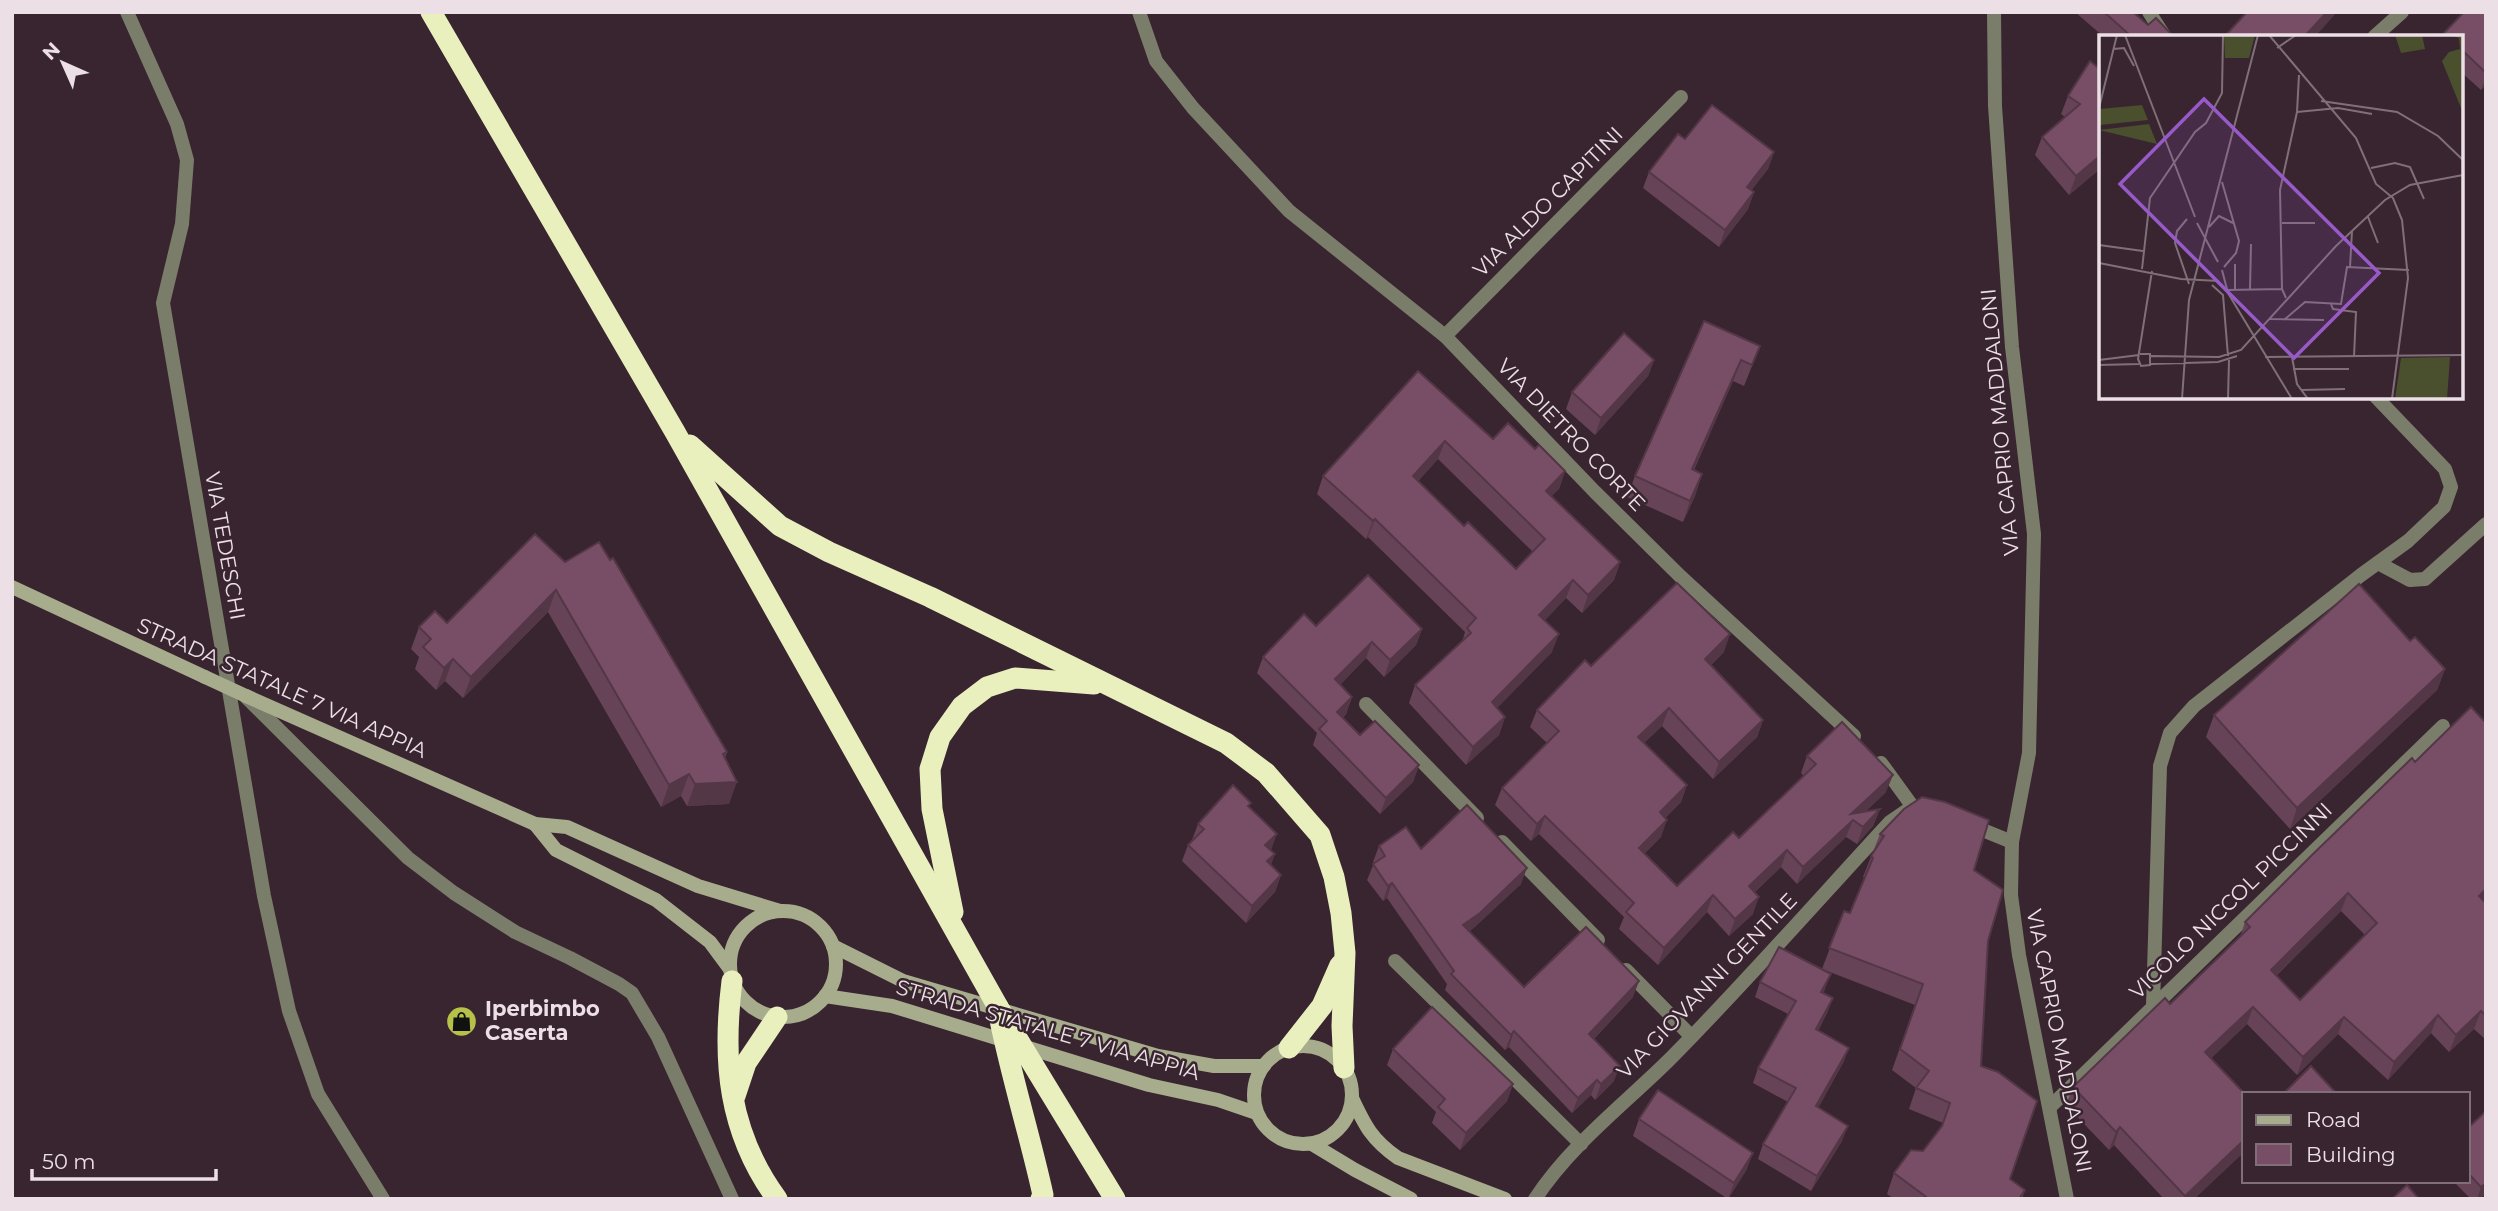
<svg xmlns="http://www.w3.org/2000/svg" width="2498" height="1211" viewBox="0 0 2498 1211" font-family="Montserrat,sans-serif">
<rect width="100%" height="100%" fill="#382530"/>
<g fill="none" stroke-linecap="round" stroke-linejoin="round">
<!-- lane -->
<path stroke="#7a7d69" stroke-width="14" d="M246,697L408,858L454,893L515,932L570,958L619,984L632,993L658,1037L732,1199"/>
<!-- street -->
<g stroke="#7a7d69" stroke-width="14">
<path d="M127,12L177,124L187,160L182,224L163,303L264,896L289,1011L318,1094L383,1199"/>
<path d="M1139,12L1156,61L1193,108L1289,211L1445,336L1595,492L1681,577L1854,736"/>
<path d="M1994,12L1995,106L2012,347L2034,534L2029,753L2012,842L2011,895L2019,955L2067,1199"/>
<path d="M2149,12L2165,37"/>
<path d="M2374,37L2402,12"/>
<path d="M1445,336L1681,97"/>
<path d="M2378,563L2410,580L2425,579L2486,524"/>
<path d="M1366,704L1477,818"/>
<path d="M1881,763L1913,807L1926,810"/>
<path d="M1968,824L2012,842"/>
<path d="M1502,842L1598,940"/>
<path d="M1395,961L1581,1144"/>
<path d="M1626,970L1691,1036"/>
<path d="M2153,1006L2160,766L2170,733L2194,706L2361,575L2408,541L2444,507L2451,487L2445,469L2376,397"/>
<path d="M2050,1107L2443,726"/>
<path d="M1535,1199C1571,1144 1626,1103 1672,1057C1747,981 1818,900 1890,822L1909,809"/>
</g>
<!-- secondary -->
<g stroke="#a7ac8c" stroke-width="14">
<path d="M12,587L205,677"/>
<path d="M246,696L535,824L567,827L698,886L780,911"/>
<path d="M535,824L556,850L656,900L710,942L730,969"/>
<circle cx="783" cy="964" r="53"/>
<path d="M833,946L903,981L1158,1056L1214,1066H1263"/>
<path d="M825,996L892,1006L1149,1085L1218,1100L1256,1113"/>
<circle cx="1303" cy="1095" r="49"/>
<path d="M1352,1098C1365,1126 1372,1140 1398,1158L1505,1199"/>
<path d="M1312,1144L1355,1170L1411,1199"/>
</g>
<!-- highway -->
<g stroke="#e9f0be" stroke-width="21">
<path d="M431,12L675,432L998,1007"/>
<path d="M690,445L780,526L829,552L930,597L1226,743L1266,773L1320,835L1334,877L1341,913L1345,953L1342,1026L1344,1068"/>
<path d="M953,912L932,809L930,769L940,737L962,706L987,687L1015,678L1094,684"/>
<path d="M732,981C722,1061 728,1132 777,1199"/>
<path d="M1289,1048L1322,1006L1340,965"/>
<path d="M735,1096L746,1063L777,1017"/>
</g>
<!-- secondary-bridge -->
<path stroke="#a7ac8c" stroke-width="14" d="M205,677L246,696"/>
<!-- highway-bridge -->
<g stroke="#e9f0be" stroke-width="21">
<path d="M998,1007L1115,1199"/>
<path d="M1000,1020C1012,1079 1030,1136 1043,1195L1041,1199"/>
</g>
</g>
<!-- wall -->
<g fill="#674358" fill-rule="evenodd">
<path d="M2075,12H2133L2148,25L2173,37H2104Z"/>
<path d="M2486,12V85L2481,90L2461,72V37H2443L2444,33Z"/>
<path d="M2101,70V168L2069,195L2035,155L2042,137L2065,117L2061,114L2068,96Z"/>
<path d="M1685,139L1774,152L1768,169L1751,190L1754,192L1748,209L1719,247L1643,188L1649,172Z"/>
<path d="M1704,321L1760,346L1744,386L1733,381L1694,470L1702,474L1695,496L1683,522L1627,497L1635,476Z"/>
<path d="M1654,360L1648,376L1595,435L1566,409L1572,392Z"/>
<path d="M1418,371L1493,439L1535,449L1565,471L1559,489L1551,496L1620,562L1614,580L1582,613L1566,598L1545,620L1552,652L1497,708L1505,717L1499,735L1466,765L1409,703L1415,685L1462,642L1465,632L1368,537L1366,539L1317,494L1323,476ZM1438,459L1533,552L1516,569L1464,526L1418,481Z"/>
<path d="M535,534L727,752L725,758L729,804L687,806L681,796L661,807L548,612L463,698L445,681L436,690L415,669L419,657L411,649L419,627L447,623Z"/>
<path d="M1316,626L1422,629L1416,645L1384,677L1366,658L1340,685L1352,697L1346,714L1343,718L1360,735L1419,765L1413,782L1380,814L1313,745L1317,733L1257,673L1263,657Z"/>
<path d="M2410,641L2445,669L2437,690L2290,829L2206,737L2214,715Z"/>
<path d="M1724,652L1711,665L1763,720L1757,737L1713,779L1662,726L1644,743L1687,785L1681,802L1665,818L1661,837L1644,854L1677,886L1739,838L1804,776L1801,773L1807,756L1886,792L1866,811L1880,809L1873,826L1857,844L1846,837L1797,884L1781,867L1755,892L1753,914L1729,936L1707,912L1658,965L1619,929L1624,917L1539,834L1531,841L1495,805L1502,788L1547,743L1530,727L1537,710L1591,666Z"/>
<path d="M1250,807L1271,851V865L1281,875L1275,892L1246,923L1182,861L1188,845L1192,840L1198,824Z"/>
<path d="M1880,834L1974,870L1988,941L1981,1066L2010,1179L2025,1190L2022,1199H1894L1887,1194L1894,1173L1923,1151L1941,1126L1943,1123L1909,1109L1916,1088L1892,1070L1915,1005L1822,969L1844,911L1850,913L1865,878L1863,877Z"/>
<path d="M1379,846L1421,849L1521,884L1469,932L1524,987L1633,997L1594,1039L1614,1081L1595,1100L1591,1095L1572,1113L1509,1047L1505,1050L1445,990L1447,984L1387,898L1383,901L1367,880L1374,863L1373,862Z"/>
<path d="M2311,856L2484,902L2486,903V1040L2474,1029L2449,1052L2431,1033L2388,1080L2338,1034L2297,1075L2247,1024L2211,1058L2244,1152L2194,1199H2164L2114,1145L2109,1150L2066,1105L2073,1087L2170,1004L2240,937L2245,922ZM2341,911L2365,935L2300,1000L2277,975Z"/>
<path d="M1760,982L1825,989L1823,993L1833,998L1827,1013L1818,1031L1849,1048L1843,1063L1818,1108L1842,1141L1811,1191L1758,1159L1763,1144L1788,1102L1753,1083L1758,1068L1788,1014L1755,997Z"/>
<path d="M1393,1049L1513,1084L1507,1101L1460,1150L1432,1123L1436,1112L1387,1065Z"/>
<path d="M2486,1111V1193L2480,1199H2471L2456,1184L2457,1181H2468V1128Z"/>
<path d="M1639,1119L1747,1169L1728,1199L1633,1136Z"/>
</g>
<!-- shaded-wall -->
<g fill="#543747">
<path d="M2327,12H2337L2315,37H2304Z"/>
<path d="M2486,77V85L2481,90Z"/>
<path d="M1774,152L1768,169L1741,204L1747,187Z"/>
<path d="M2101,155V168L2069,195L2076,176Z"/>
<path d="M1754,192L1748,209L1719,247L1725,230Z"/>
<path d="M1654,360L1648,376L1595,435L1601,418Z"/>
<path d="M1741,360L1733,381L1684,491L1692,469Z"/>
<path d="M1445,441L1438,459L1407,494L1413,476Z"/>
<path d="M1565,471L1559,489L1539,509L1546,491Z"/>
<path d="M1702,474L1695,496L1683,522L1690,501Z"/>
<path d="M1375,519L1368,537L1366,539L1373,521Z"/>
<path d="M1620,562L1614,580L1582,613L1588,595Z"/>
<path d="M1573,580L1566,598L1533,633L1539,615Z"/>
<path d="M556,590L548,612L463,698L471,677Z"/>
<path d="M1422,629L1416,645L1384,677L1390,660Z"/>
<path d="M1559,634L1552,652L1485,720L1492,702Z"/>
<path d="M1730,634L1724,652L1699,676L1705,659Z"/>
<path d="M1372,642L1366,658L1329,696L1335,679Z"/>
<path d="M453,659L445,681L436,690L444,668Z"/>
<path d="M2445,669L2437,690L2290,829L2297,808Z"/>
<path d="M1352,697L1346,714L1331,729L1337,712Z"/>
<path d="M1669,708L1662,726L1632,754L1638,737Z"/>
<path d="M1505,717L1499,735L1466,765L1473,747Z"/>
<path d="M1763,720L1757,737L1713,779L1719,762Z"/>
<path d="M1419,765L1413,782L1380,814L1386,798Z"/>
<path d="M689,774L681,796L661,807L669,785Z"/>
<path d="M1893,775L1886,792L1855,822L1853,820L1846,837L1797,884L1803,867L1851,814Z"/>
<path d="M737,782L729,804L687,806L695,784Z"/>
<path d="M1687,785L1681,802L1653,830L1660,812Z"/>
<path d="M1880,809L1873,826L1857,844L1863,827Z"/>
<path d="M1545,816L1539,834L1531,841L1537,824Z"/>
<path d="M1667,820L1661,837L1633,865L1639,848Z"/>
<path d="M1277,834L1271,850L1265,845Z"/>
<path d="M1787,850L1781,867L1743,903L1749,886Z"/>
<path d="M1275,854L1269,871L1267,861Z"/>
<path d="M1527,868L1521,884L1474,928L1457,940L1463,925Z"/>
<path d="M1281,875L1275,892L1246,923L1252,906Z"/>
<path d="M1392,883L1387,898L1383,901L1388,886Z"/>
<path d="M2486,889V900L2472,914L2479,896Z"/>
<path d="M2348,893L2341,911L2264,987L2271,970Z"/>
<path d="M1713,895L1707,912L1658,965L1664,948Z"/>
<path d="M1759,897L1753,914L1729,936L1735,919Z"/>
<path d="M1831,974L1825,989L1816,1007L1821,992Z"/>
<path d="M1639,981L1633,997L1584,1049L1589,1034Z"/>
<path d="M1833,998L1827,1013L1810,1044L1816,1029Z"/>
<path d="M2253,1007L2247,1024L2199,1070L2205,1052Z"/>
<path d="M2481,1011L2474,1029L2449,1052L2456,1035Z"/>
<path d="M2438,1015L2431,1033L2388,1080L2394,1062Z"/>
<path d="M2344,1017L2338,1034L2297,1075L2303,1057Z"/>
<path d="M1514,1031L1509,1047L1505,1050L1511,1035Z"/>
<path d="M1849,1048L1843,1063L1811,1121L1816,1106Z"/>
<path d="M1620,1066L1614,1081L1595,1100L1601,1084Z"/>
<path d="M1597,1080L1591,1095L1572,1113L1578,1098Z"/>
<path d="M1513,1084L1507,1101L1460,1150L1466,1133Z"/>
<path d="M1848,1126L1842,1141L1811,1191L1817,1176Z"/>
<path d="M2120,1127L2114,1145L2109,1150L2116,1132Z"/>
<path d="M2244,1140V1152L2194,1199H2184L2185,1196Z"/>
<path d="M1753,1153L1747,1169L1728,1199L1734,1183Z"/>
<path d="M2486,1183V1193L2480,1199H2477L2481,1187Z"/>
</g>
<!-- building -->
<g fill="#784e66" stroke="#543747" stroke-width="2" fill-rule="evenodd">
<path d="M2104,12H2133L2148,25L2156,18L2173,36L2132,37Z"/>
<path d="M2247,12H2327L2304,37H2224Z"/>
<path d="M2464,12H2486V73L2461,49V37H2448L2444,33Z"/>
<path d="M2090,61L2101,70V155L2076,176L2042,137L2080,104L2068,96Z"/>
<path d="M1712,105L1774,152L1747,187L1754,192L1725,230L1649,172L1678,134L1685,139Z"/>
<path d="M1704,321L1760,346L1752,365L1741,360L1692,469L1702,474L1690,501L1635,476Z"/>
<path d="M1624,333L1654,360L1601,418L1572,392Z"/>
<path d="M1418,371L1493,439L1508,423L1535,449L1539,445L1565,471L1546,491L1620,562L1588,595L1573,580L1539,615L1559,634L1492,702L1505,717L1473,747L1415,685L1471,633L1467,628L1476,618L1375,519L1373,521L1323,476ZM1445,441L1545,539L1516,569L1468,522L1464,526L1413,476Z"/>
<path d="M535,534L565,562L599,542L610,560L613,558L727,752L723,754L737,782L695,784L689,774L669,785L556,590L471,677L453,659L444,668L423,647L431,639L419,627L435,611L447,623Z"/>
<path d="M1368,575L1422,629L1390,660L1372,642L1335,679L1352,697L1337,712L1360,735L1375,721L1419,765L1386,798L1319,729L1327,721L1263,657L1304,614L1316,626Z"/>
<path d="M1677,583L1730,634L1705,659L1763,720L1719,762L1669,708L1638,737L1687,785L1660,812L1667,820L1639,848L1677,886L1733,832L1739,838L1816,764L1807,756L1842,722L1893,775L1851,814L1880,809L1863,827L1853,820L1803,867L1787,850L1749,886L1759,897L1735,919L1713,895L1664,948L1626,912L1634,903L1545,816L1537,824L1502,788L1559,731L1537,710L1585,660L1591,666Z"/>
<path d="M2359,584L2410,641L2415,637L2445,669L2297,808L2214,715Z"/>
<path d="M2471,707L2486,723V889L2479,896L2486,903V1016L2481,1011L2456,1035L2438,1015L2394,1062L2344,1017L2303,1057L2253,1007L2205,1052L2245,1094L2244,1140L2185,1196L2120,1127L2116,1132L2073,1087L2165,998L2170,1004L2250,927L2245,922L2311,856L2412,758L2415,762ZM2348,893L2377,923L2300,1000L2271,970Z"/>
<path d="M1233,785L1251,803L1248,806L1277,834L1265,845L1275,854L1267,861L1281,875L1252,906L1188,845L1204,829L1198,824Z"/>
<path d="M1922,797L1945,802L1989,820L1974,870L2003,890L1988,941L1981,1066L1998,1072L2037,1101L2010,1179L2025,1190L2019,1199H1929L1894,1173L1911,1150L1923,1151L1942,1126L1950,1103L1916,1088L1929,1071L1900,1049L1923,984L1829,948L1844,911L1850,913L1873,858L1871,856L1884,836L1880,834L1904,809Z"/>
<path d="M1467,805L1527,868L1480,913L1463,925L1524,987L1586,927L1639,981L1589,1034L1620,1066L1601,1084L1597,1080L1578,1098L1514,1031L1511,1035L1451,974L1454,971L1392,883L1388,886L1373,864L1385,856L1379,846L1406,827L1421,849Z"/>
<path d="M1779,947L1831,974L1821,992L1833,998L1816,1029L1849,1048L1816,1106L1848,1126L1817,1176L1763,1144L1796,1088L1758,1068L1796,1001L1760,982Z"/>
<path d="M1432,1007L1513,1084L1466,1133L1438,1107L1445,1099L1393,1049Z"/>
<path d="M2311,1066L2337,1094H2283Z"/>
<path d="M1658,1090L1753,1153L1734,1183L1639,1119Z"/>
<path d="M2486,1111V1183L2481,1187L2468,1173V1128Z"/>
<path d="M2407,1185L2419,1199H2392Z"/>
</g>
<!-- icons -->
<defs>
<symbol id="shop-disc" viewBox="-11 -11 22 22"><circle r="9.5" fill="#b6c149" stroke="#382530"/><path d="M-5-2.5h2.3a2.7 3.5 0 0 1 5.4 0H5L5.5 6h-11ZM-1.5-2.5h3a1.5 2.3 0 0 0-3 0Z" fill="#111"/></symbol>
</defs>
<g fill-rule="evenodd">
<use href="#shop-disc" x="444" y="1004" width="35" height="35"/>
</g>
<g text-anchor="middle" stroke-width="5" stroke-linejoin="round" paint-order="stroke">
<!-- street labels -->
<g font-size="21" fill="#eddfe6" stroke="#382530">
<text transform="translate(1548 202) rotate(-45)" y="7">VIA ALDO CAPITINI</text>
<text transform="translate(2000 422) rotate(-95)" y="7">VIA CAPRIO MADDALONI</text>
<text transform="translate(1571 435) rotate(46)" y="7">VIA DIETRO CORTE</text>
<text transform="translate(225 546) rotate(80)" y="7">VIA TEDESCHI</text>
<text transform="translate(282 688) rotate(24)" y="7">STRADA STATALE 7 VIA APPIA</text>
<text transform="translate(2231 901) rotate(-44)" y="7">VICOLO NICCOL PICCINNI</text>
<text transform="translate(1707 986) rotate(-46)" y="7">VIA GIOVANNI GENTILE</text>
<text transform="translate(1048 1030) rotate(16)" y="7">STRADA STATALE 7 VIA APPIA</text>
<text transform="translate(2059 1041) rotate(79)" y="7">VIA CAPRIO MADDALONI</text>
</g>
<!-- poi labels -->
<g font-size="21" font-weight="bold" fill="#eddfe6" stroke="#382530" text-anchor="start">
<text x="485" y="1016">Iperbimbo<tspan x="485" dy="24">Caserta</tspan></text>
</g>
</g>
<!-- overview -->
<g transform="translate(2099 35)">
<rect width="364" height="364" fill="#382530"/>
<path d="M43,70L49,85L1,90V74ZM50,89L58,109L0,95Z" fill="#4a4f2d"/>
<path d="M296,0H323L326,14L302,18ZM351,0H364V78L343,26L350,17L361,14L360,3Z" fill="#4a4f2d"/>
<path d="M125,0H156L150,23H126ZM351,322L348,364H296L302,323Z" fill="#4a4f2d"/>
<path fill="none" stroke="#806f79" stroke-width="2" d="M26,0L96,182M170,0L257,103L277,149L294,163L303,185L309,243L293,364M178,13L197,0M14,14L25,13L35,31M222,66L298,77L339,101L364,125M0,73L18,0M198,77L239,73L273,79M198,77L200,40M272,133L296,128L311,132L325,164M123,147L140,206L137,218L125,232M269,182L279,208M88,184L78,196L76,208L90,249M98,188L119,227M183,188H216M110,192L120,181L134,188M0,210L44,216M0,228L82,244L120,246M136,229V254M251,232L253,196M43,234L51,163L96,97L107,88L123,58L124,0M123,235L129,258L193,364M113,250L124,260L129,321M151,254L152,209M128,255L183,254M187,263L183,254L181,155L198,77M232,269L234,274L257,277L255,322M171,284L225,285M185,285L206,267L242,269L248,232L310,235M41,319H51V330L42,331L39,324L53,236M52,321L120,322L142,315L237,211L286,165L311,150L364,140M166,322L364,320M193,322L198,349L209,364M0,325L40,320M52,329L119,327L138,321M0,330L40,329M194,334H250M202,355L246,354M83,364L90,265L159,0M129,364L130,325"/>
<path fill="#9859c9" fill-opacity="0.15" stroke="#9859c9" stroke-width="3.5" d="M105,64L280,238L195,323L21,149Z"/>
<rect width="364" height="364" fill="none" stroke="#eddfe6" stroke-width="3.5"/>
</g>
<!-- border -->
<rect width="2498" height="1211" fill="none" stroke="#eddfe6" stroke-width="28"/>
<!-- legend -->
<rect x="2242" y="1092" width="228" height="91" fill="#382530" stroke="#806f79" stroke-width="2"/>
<rect x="2256" y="1115" width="35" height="10" fill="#a7ac8c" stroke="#806f79" stroke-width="2"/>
<text x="2306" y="1127" font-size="21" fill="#eddfe6">Road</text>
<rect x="2256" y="1144" width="35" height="21" fill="#784e66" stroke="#806f79" stroke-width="2"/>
<text x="2306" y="1162" font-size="21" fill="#eddfe6">Building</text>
<!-- north arrow -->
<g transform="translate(63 63) rotate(315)" stroke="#382530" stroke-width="5" paint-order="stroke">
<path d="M0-5L12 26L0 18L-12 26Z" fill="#eddfe6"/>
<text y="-10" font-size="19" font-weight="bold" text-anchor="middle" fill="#eddfe6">N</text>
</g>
<!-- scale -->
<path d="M32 1169v10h184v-10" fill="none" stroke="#eddfe6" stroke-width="3.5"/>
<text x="42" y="1169" font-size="21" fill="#eddfe6" stroke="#382530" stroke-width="5" paint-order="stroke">50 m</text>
</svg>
